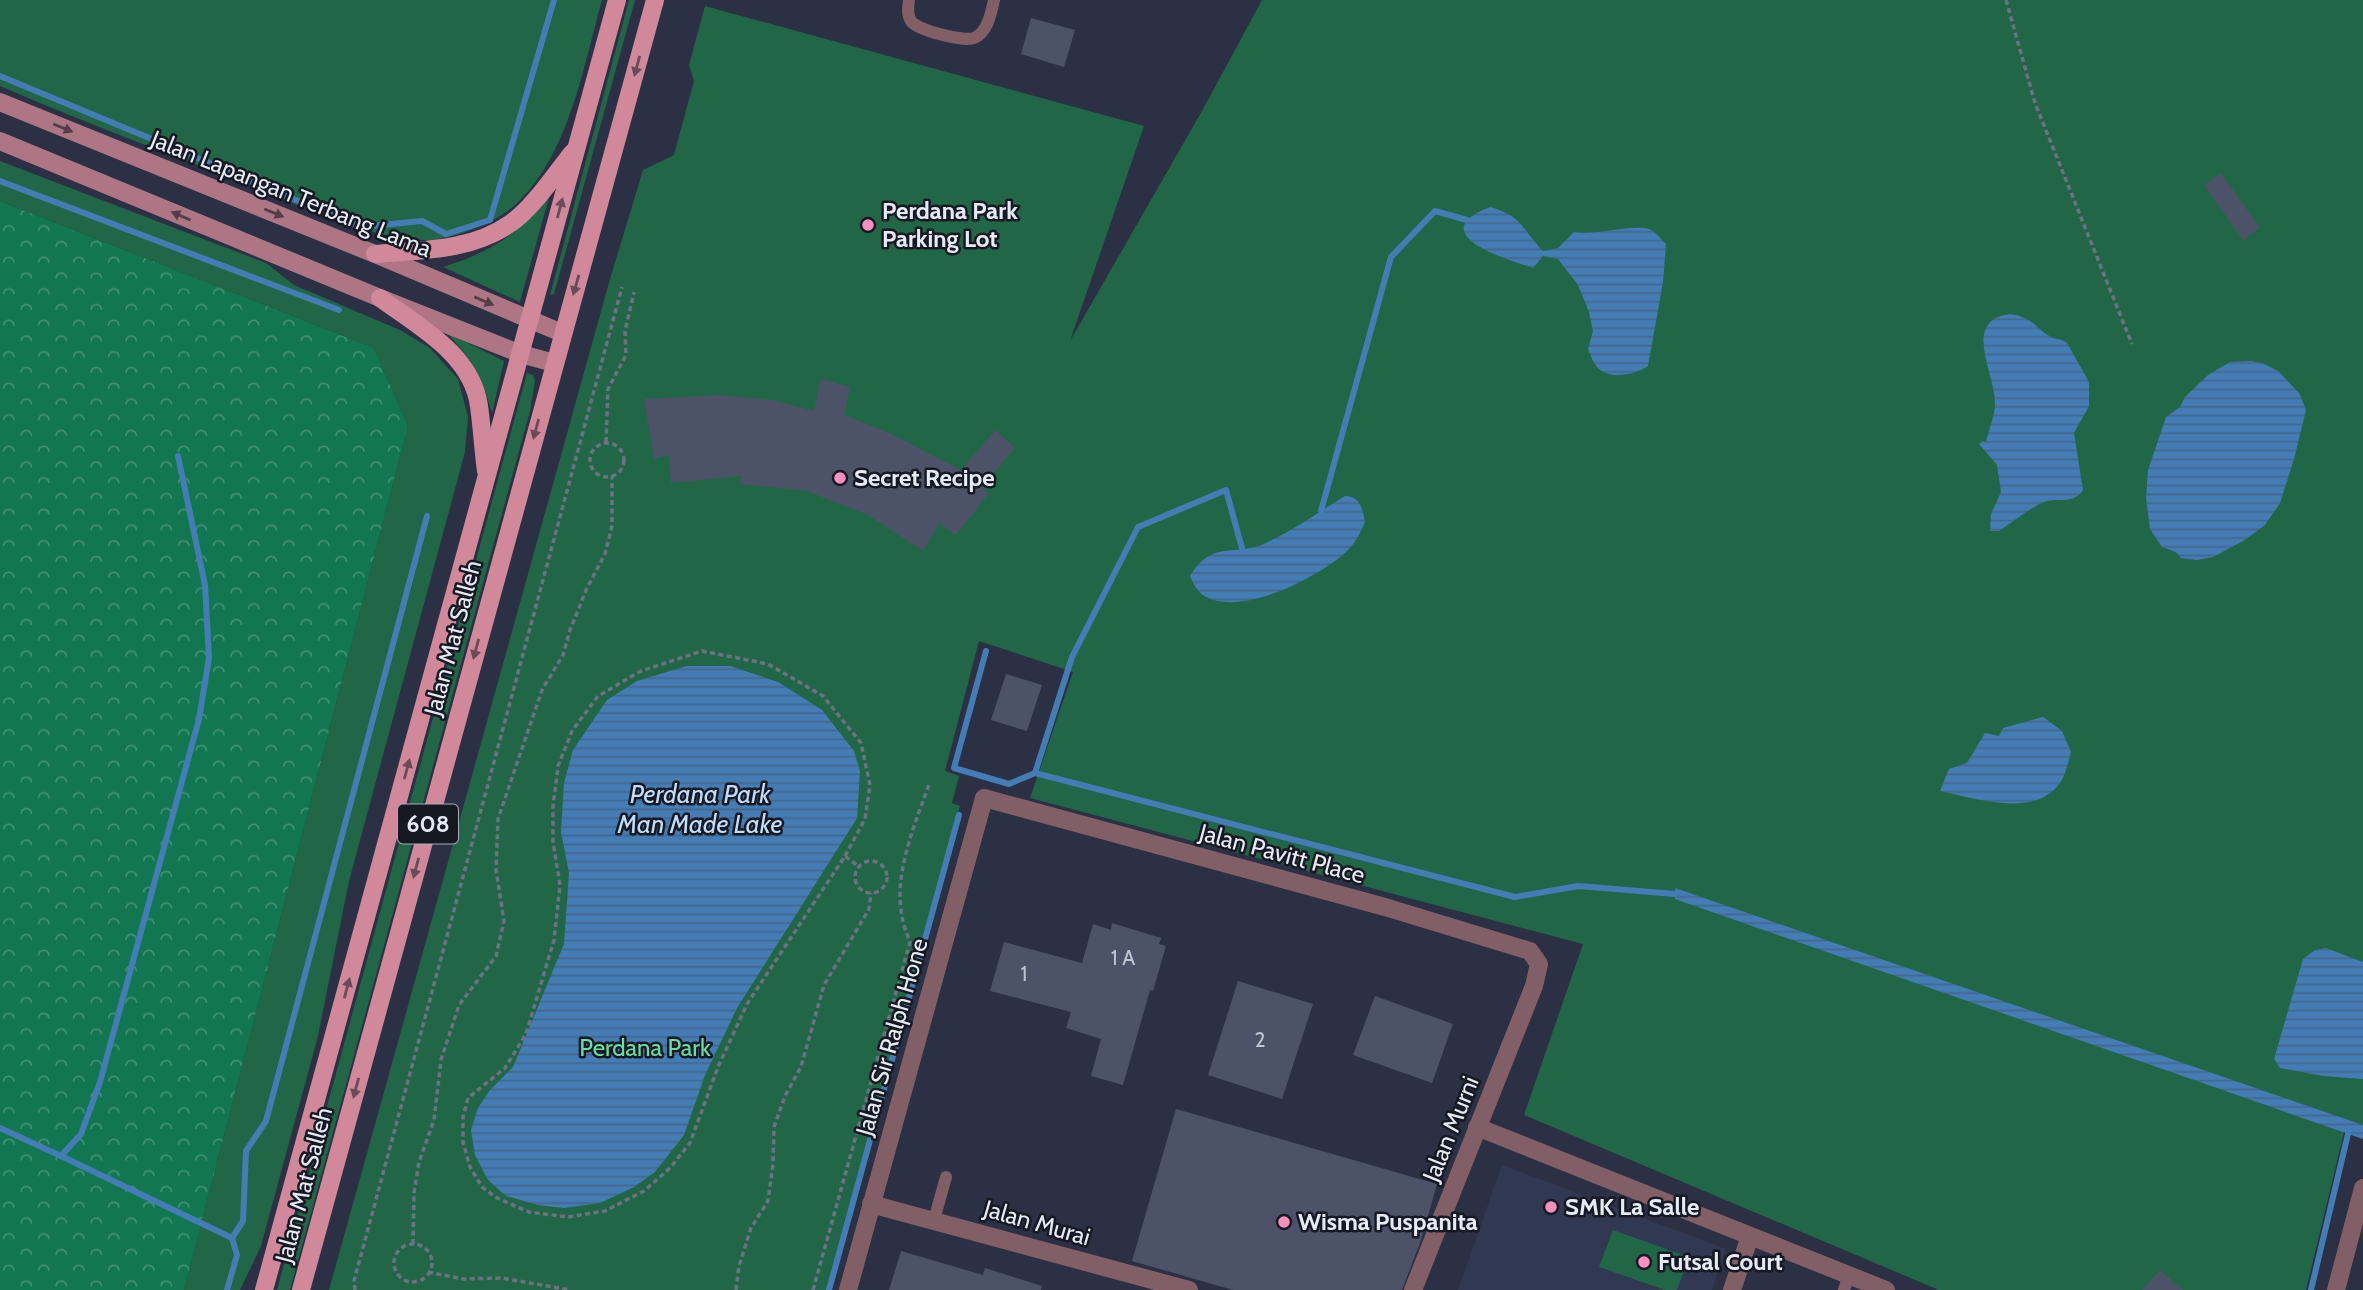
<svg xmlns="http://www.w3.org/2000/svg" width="2363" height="1290" viewBox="0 0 2363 1290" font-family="Cabin,sans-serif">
<defs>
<pattern id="forest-crowns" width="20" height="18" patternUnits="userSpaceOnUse" patternTransform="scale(1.75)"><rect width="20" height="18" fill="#127750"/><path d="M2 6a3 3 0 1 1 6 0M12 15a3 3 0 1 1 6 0" fill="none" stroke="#409173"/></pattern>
<pattern id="water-rules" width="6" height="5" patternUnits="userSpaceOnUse" patternTransform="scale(1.75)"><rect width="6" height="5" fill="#447db6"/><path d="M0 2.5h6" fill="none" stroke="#44678b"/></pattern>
</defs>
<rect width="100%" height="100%" fill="#2b3044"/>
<!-- built -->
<path fill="#303852" d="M1502,1165L1726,1249L1712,1290H1458Z"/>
<!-- green -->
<g fill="#226648">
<path d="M0,0H602C583,68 569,156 514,206C494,223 453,240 426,240C364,238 308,208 251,186C167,153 83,122 0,86Z"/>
<path d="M629,0H635L554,294L550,295Z"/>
<path d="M1262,0H2363V1125L2347,1120L2306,1290H1939L1524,1115L1583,944L1030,798L1073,672L979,641L945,771L959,776L952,803L960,806L828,1290H329L610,279L643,170L674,155L694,81L689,65L705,6L1144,126L1070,341L1202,111Z"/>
<path d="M0,161L266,263L294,285L400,330L430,348L458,379L468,417L465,452L349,881L318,1036L261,1246L240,1290H184L408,426L374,348L0,201Z"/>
<path d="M550,194L520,302L443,267C493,251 518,235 550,194Z"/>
<path d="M446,332L504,361L492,413C481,374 473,361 446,332Z"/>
<path d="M527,373L533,375L535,381L530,411L290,1290H277Z"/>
<path d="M1613,1230L1689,1257L1677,1290H1665L1599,1267Z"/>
</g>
<!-- forest -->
<path fill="url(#forest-crowns)" d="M0,201L374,348L408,426L184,1290H0Z"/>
<!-- water -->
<g fill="url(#water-rules)">
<path d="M1490,207C1523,216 1522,230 1543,251L1558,248L1574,232C1596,236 1632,224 1649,229C1655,231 1661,239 1666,244L1663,282L1648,366C1637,374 1611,380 1599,369C1593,364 1591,355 1588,349L1593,331L1589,312L1578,285L1558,259L1543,256L1533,268C1509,260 1420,234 1490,207Z"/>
<path d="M2010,314C2035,318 2033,327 2051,337C2057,340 2061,338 2067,343L2089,382V406L2074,433L2083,490C2074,504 2060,498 2047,501C2033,505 2012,523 1999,531H1990L1991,514L2001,492L1997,465L1979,444L1982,441L1986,442C1989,430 1995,415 1995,403C1995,372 1961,321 2010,314Z"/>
<path d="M2251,361L2262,363L2278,371L2299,393L2306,410L2294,459L2280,503L2265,525L2243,541L2213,557L2197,560L2181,558L2176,552L2162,547L2150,529L2146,498L2148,470L2166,417L2180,407L2185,397L2208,375L2230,362Z"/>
<path d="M1345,496C1361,497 1362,508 1365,522C1360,534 1354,545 1345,553C1316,578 1244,616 1206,597C1198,593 1193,583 1190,576C1214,538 1234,558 1266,543C1294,530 1319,512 1345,496Z"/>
<path d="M687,666H730L778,682L822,710L854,751L860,771L857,818L737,1008L705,1075L684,1135L655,1172L634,1187L600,1203L564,1208L538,1205L506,1196L488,1180L475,1155L471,1130L478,1108L490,1090L513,1067L564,944L569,873L561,832L564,783L573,750L607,700L637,681Z"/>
<path d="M2043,717L2062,731L2071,752C2068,762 2066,774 2060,783C2034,819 1975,798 1940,791L1949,769L1967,763L1985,733L1999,736L2003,728Z"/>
<path d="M1675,888L2363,1125V1139L1675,899Z"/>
<path d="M2326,948L2363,962V1079L2323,1076L2280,1068L2274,1059L2303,959L2315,950Z"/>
</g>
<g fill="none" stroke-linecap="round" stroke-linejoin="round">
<!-- stream -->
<g stroke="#447db6" stroke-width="6">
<path d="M0,76L236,174"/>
<path d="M248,180L361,227L422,221L446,234L490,220L554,0"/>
<path d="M0,181L339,310"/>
<path d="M1321,511L1391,257L1435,211L1467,220"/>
<path d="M986,651L954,768L1009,784L1035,773L1515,897L1578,886L1675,894"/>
<path d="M1035,773L1072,657L1138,527L1226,490L1242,548"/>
<path d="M0,1128L61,1156L81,1134L100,1082L199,719L209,658L205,585L178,456"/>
<path d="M61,1156L232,1238L237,1255L227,1290"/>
<path d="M232,1238L243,1221L246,1151L266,1121L427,516"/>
<path d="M829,1290L959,815"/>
<path d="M2311,1290L2348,1134"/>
</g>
</g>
<!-- building -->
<g fill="#4c5368">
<path d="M1031,18L1075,30L1064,67L1021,54Z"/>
<path d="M2221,173L2260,228L2243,240L2204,185Z"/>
<path d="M820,379L850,387L844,415L887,432L961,470L995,430L1015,448L982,487L989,493L956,535L939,523L923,551L868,515L807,491L740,484L741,476L671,483L669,455L654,459L644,399L719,395L772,400L814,411Z"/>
<path d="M1006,674L1042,685L1027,731L991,720Z"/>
<path d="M1112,923L1161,938L1159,944L1166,946L1153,991L1150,990L1123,1085L1091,1076L1101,1039L1066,1028L1071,1012L990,991L1004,942L1082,963L1093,924L1111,930Z"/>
<path d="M1238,981L1313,1004L1282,1099L1208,1075Z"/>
<path d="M1375,996L1453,1024L1432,1083L1353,1055Z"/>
<path d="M1176,1109L1437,1184L1421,1240L1402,1290H1233L1132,1261Z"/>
<path d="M901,1251L983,1275L985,1268L1042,1286L1041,1290H889Z"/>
<path d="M2160,1270L2183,1290H2142Z"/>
</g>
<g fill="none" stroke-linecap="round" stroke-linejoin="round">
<!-- path -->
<g stroke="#6d7283" stroke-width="3.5" stroke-dasharray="5 3.5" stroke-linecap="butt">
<path d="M2006,0L2035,103L2132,344"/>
<path d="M606,442L608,389L626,355L625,331L634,292"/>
<circle cx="607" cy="460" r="17"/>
<path d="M845,856L865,819L870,785L861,743L823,696L768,664L702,651L641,671L598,696L572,731L558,766L553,806V842L560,885L554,940L526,1034L505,1068L468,1098L463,1117V1142L470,1167L482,1187L497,1198L529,1212L568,1217L605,1211L644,1191L670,1168L690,1143L718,1067L747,1004L845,856L858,866"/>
<circle cx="871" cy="877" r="16"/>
<path d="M413,1244L414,1193L419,1162L434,1120L441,1060L459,1005L496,956L504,921L496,870L498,819L542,690L563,655L570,630L587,588L605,554L612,526V476"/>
<circle cx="413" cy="1263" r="19"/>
<path d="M428,1272L463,1279L502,1278L570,1290"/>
<path d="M355,1290L354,1281L622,287"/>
<path d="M736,1290L739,1266L751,1228L768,1201L773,1164L774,1127L785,1096L801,1067L824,985L869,909L871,893"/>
<path d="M813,1290L910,942C907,934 903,925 902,916C893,874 916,821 930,782"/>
</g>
<!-- lane -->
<g stroke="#825e66" stroke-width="12">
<path d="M909,0C908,7 907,15 911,21C916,30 964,42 974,38C988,32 991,13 994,0"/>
<path d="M934,1220L946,1177"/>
<path d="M1844,1290L1849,1275"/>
</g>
<!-- street -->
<g stroke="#825e66" stroke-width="18">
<path d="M1477,1127L1886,1290"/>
<path d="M871,1204L1189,1290"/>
<path d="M848,1290L984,798L1385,907L1530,951L1539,964L1534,986L1413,1290"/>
<path d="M1732,1290L1750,1236"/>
<path d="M2336,1290L2363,1188"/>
</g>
<!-- secondary -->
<g stroke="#ae7684" stroke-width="18">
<path d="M0,102L375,254L562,333"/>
<path d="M0,141L380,298L521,354L554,363"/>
</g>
<!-- primary -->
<g stroke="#d0889a" stroke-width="18">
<path d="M375,254C423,250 471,251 511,223C532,209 556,173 572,153"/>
<path d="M380,298C418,326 472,354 479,406C482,427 483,449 486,471"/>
<path d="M264,1290L617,0"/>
<path d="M301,1290L655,0"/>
</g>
</g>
<!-- one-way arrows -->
<defs><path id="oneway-solid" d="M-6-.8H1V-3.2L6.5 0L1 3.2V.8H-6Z" transform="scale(1.75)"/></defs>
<g fill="#6a4b58">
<use href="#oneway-solid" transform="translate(637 66) rotate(105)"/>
<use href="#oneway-solid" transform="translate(560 208) rotate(-75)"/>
<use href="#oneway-solid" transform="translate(576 285) rotate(106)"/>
<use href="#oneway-solid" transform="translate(536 429) rotate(105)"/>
<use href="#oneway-solid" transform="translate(476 649) rotate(105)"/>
<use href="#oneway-solid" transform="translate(407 769) rotate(-75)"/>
<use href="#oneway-solid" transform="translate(416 868) rotate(105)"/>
<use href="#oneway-solid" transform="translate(347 988) rotate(-75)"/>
<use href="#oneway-solid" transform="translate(356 1088) rotate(105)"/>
</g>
<g fill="#533e49">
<use href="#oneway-solid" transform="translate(63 128) rotate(22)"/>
<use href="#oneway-solid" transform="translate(274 213) rotate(22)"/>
<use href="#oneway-solid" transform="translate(181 216) rotate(-157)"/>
<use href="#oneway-solid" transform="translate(484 301) rotate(23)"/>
</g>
<!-- markers -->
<g fill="#fd8ec0" stroke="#161922" stroke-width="2.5">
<circle cx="868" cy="225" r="7"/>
<circle cx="840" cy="478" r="7"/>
<circle cx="1551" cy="1207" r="7"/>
<circle cx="1284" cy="1222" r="7"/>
<circle cx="1644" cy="1262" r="7"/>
</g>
<g text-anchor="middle" stroke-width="5" stroke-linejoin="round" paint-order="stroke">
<!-- number labels -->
<g font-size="21" fill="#c0c5d4">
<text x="1123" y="965">1 A</text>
<text x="1024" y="981">1</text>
<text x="1260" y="1047">2</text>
</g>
<!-- shield labels -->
<rect fill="#161922" stroke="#a8acb8" stroke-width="2" x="398" y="804.5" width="60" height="39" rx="5"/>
<g font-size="23" font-weight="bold" fill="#e7ebf8">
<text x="428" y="832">608</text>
</g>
<!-- street labels -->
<g font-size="24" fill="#e7ebf8" stroke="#161922">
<text transform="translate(291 194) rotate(22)" y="8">Jalan Lapangan Terbang Lama</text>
<text transform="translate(453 638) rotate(-75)" y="8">Jalan Mat Salleh</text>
<text transform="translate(1282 854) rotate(15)" y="8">Jalan Pavitt Place</text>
<text transform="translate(892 1037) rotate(-74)" y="8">Jalan Sir Ralph Hone</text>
<text transform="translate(1451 1129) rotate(-68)" y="8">Jalan Murni</text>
<text transform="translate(304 1185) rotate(-75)" y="8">Jalan Mat Salleh</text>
<text transform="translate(1037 1223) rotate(16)" y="8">Jalan Murai</text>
</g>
<!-- poi labels -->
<g font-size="24" font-weight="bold" fill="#e7ebf8" stroke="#161922" text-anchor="start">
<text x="882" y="219">Perdana Park<tspan x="882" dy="28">Parking Lot</tspan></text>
<text x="854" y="486">Secret Recipe</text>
<text x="1565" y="1215">SMK La Salle</text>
<text x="1298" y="1230">Wisma Puspanita</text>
<text x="1658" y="1270">Futsal Court</text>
</g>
<!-- park labels -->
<g font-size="24" fill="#65dfa6" stroke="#161922">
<text x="645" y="1056">Perdana Park</text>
</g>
<!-- water labels -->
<g font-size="26" font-style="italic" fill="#bfddfd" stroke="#161922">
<text x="700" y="803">Perdana Park<tspan x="700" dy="30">Man Made Lake</tspan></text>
</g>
</g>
</svg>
